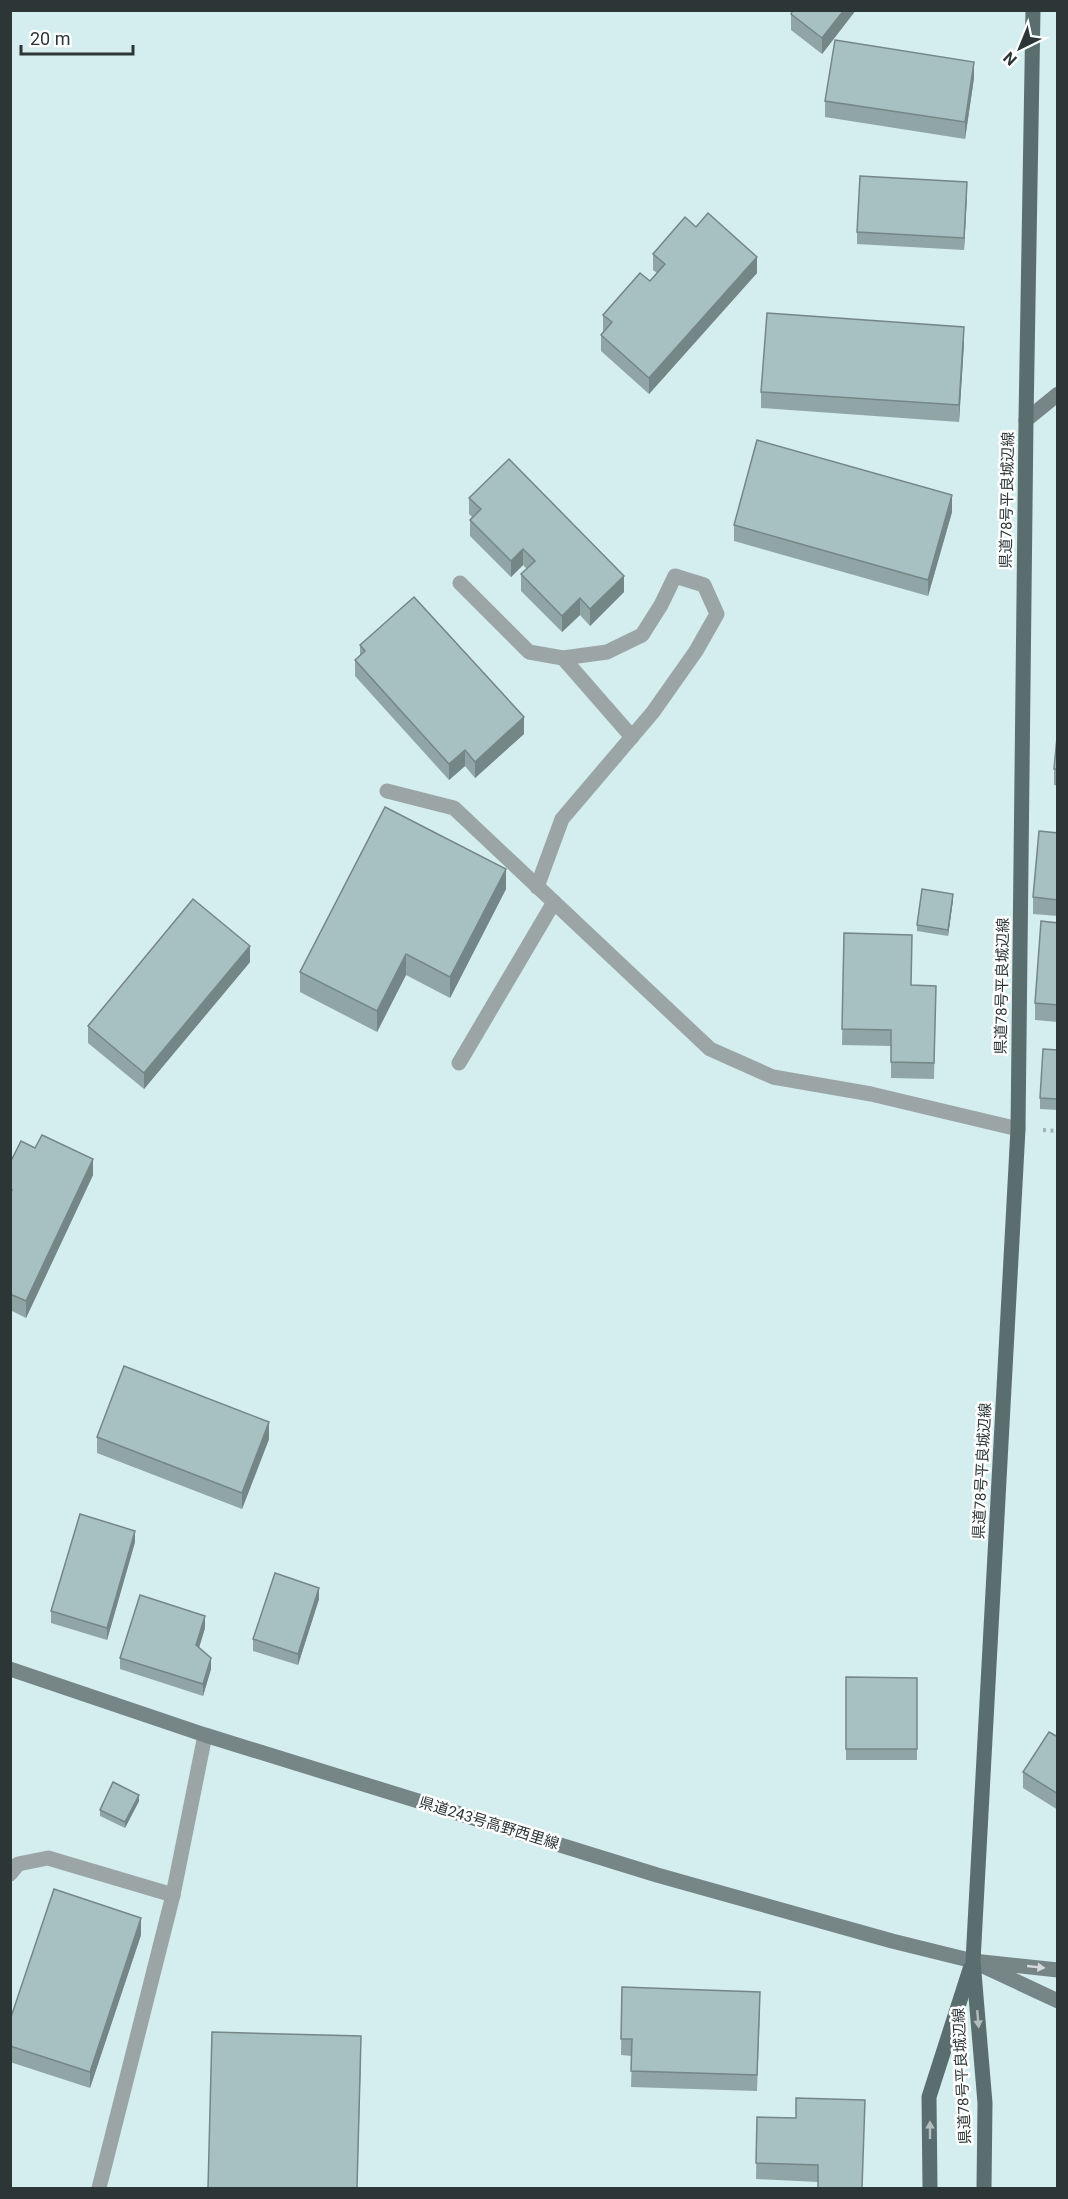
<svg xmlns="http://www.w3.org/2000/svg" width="1068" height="2199" viewBox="0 0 1068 2199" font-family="Roboto,'Noto Sans JP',sans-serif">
<rect width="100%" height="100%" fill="#d4edef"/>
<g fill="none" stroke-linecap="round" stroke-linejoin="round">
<!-- path -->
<path stroke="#9fb3b5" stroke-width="4" stroke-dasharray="3 4.5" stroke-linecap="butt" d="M1043,1130L1058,1131"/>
<!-- lane -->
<g stroke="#9ba5a6" stroke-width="15">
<path d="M10,1874L18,1864L48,1858L173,1895"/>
<path d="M99,2188L173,1895L205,1735"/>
</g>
<!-- street -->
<g stroke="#9ba5a6" stroke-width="15">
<path d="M460,583L529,652L563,658L607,652L642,635L661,605L675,576L704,585L717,614L696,651L653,712L562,819L537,887"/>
<path d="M563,658L632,737"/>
<path d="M387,791L454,808L710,1049L773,1077L871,1094L1018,1129"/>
<path d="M459,1063L554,902"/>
</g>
<!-- secondary -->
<g stroke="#768586" stroke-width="15">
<path d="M1026,420L1058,394"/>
<path d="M10,1669L205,1735L657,1875L892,1941L973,1961L1058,1970"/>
<path d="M983,1966L1058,2001"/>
</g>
<!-- primary -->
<g stroke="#5b6e6f" stroke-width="15">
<path d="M930,2188L929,2097L970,1969"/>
<path d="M984,2188L985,2103L973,1961L1018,1129L1026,420L1033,10"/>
</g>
</g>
<!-- wall -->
<g fill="#90a5a6">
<path d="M793,10H856L822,54L791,30V14Z"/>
<path d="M974,78L965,139L825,117V101Z"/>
<path d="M967,194L964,250L857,244V232Z"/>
<path d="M696,227L757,273L649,394L601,351V335L604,332L603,331V315L650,281L657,273L653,270V254Z"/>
<path d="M964,343L959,422L761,408V392Z"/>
<path d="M469,498L624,592L590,626L580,615L562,632L521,591V574L527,569L523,565L511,577L470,536V520L472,517L469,514Z"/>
<path d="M952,512L928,596L734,541V525Z"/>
<path d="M360,645L524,734L475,778L465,766L449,780L355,676V660L360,655Z"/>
<path d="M1057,737L1058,786L1054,785V769Z"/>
<path d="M1058,833V916L1033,914V897Z"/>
<path d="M506,889L450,998L406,975L377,1032L300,992V972Z"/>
<path d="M953,900L948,936L917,931V925Z"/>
<path d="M1058,923V1022L1035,1020V1003Z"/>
<path d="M844,933L911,985L936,986L934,1079L891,1078V1046L842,1045Z"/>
<path d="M250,962L144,1089L88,1043V1026Z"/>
<path d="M1058,1050V1110L1040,1109V1098Z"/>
<path d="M10,1163L93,1175L26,1318L10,1310Z"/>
<path d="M97,1437L269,1439L242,1509L97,1453Z"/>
<path d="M135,1542L107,1640L51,1623V1611Z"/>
<path d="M319,1599L298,1665L253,1651V1639Z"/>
<path d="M205,1628L199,1648L211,1669L203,1696L120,1669V1658Z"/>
<path d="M846,1677L917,1678V1760H846Z"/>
<path d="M1058,1737V1810L1023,1788V1772Z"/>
<path d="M139,1801L125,1828L100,1816V1810Z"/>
<path d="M141,1935L90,2088L10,2062V2020Z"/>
<path d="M622,1987L760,2008L757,2091L631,2087L632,2056L621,2055Z"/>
<path d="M865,2116L818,2182L756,2179L757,2117L796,2118Z"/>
</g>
<!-- shaded-wall -->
<g fill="#758687">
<path d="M844,10H856L822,54V38Z"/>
<path d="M974,62V78L965,139V122Z"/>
<path d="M967,182V194L964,250V238Z"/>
<path d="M757,257V273L649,394V378Z"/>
<path d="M964,327V343L959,422V405Z"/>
<path d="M952,495V512L928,596V580Z"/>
<path d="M523,549V565L511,577V561Z"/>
<path d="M624,576V592L590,626V609Z"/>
<path d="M580,598V615L562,632V616Z"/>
<path d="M524,717V734L475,778V762Z"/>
<path d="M465,750V766L449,780V764Z"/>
<path d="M506,869V889L450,998V977Z"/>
<path d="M953,894V900L948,936V930Z"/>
<path d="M250,946V962L144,1089V1073Z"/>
<path d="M406,954V975L377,1032V1011Z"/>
<path d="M93,1159V1175L26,1318V1301Z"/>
<path d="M269,1422V1439L242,1509V1493Z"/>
<path d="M135,1531V1542L107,1640V1628Z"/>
<path d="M319,1588V1599L298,1665V1654Z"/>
<path d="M205,1616V1628L196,1657V1645Z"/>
<path d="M211,1658V1669L203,1696V1684Z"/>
<path d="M139,1795V1801L125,1828V1822Z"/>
<path d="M141,1918V1935L90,2088V2072Z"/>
<path d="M361,2036V2057L357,2188Z"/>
</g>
<!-- building -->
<g fill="#a7c0c1" stroke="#758687" stroke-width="1.5">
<path d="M793,10H844L822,38L791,14Z"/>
<path d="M835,40L974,62L965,122L825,101Z"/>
<path d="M860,176L967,182L964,238L857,232Z"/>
<path d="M708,213L757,257L649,378L601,335L612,322L603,315L640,273L650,281L665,264L653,254L685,217L696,227Z"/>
<path d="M767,313L964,327L959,405L761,392Z"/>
<path d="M757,440L952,495L928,580L734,525Z"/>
<path d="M509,459L624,576L590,609L580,598L562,616L521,574L535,561L523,549L511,561L470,520L481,509L469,498Z"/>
<path d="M414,597L524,717L475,762L465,750L449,764L355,660L365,651L360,645Z"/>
<path d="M1057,737H1058V769H1054Z"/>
<path d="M385,807L506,869L450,977L406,954L377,1011L300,972Z"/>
<path d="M1039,831L1058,833V900L1033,897Z"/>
<path d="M922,889L953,894L948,930L917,925Z"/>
<path d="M193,899L250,946L144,1073L88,1026Z"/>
<path d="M1041,921L1058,923V1005L1035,1003Z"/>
<path d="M844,933L912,935L911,985L936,986L934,1063L891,1062V1030L842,1029Z"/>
<path d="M1043,1049L1058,1050V1099L1040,1098Z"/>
<path d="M42,1135L93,1159L26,1301L10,1294V1194L12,1190L10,1189V1163L21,1141L35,1148Z"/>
<path d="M124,1366L269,1422L242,1493L97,1437Z"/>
<path d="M80,1514L135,1531L107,1628L51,1611Z"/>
<path d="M275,1573L319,1588L298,1654L253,1639Z"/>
<path d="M140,1595L205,1616L196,1645L211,1658L203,1684L120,1658Z"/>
<path d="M846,1677L917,1678V1749H846Z"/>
<path d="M1049,1732L1058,1737V1794L1023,1772Z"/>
<path d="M113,1782L139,1795L125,1822L100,1810Z"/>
<path d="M54,1889L141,1918L90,2072L10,2046V2020Z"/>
<path d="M622,1987L760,1992L757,2075L631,2071L632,2039H621Z"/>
<path d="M212,2032L361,2036L357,2188H208Z"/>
<path d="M796,2098L865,2100L862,2188H818V2165L756,2163L757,2117L796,2118Z"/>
</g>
<!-- one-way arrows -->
<defs><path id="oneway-solid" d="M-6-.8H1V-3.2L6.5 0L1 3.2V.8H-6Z" transform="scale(1.5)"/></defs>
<use fill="#d6dadb" href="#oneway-solid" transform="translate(1036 1967) rotate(6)"/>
<g fill="#b5bebe">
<use href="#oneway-solid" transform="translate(978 2019) rotate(85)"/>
<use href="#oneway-solid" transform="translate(930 2130) rotate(-90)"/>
</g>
<g text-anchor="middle" stroke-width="5" stroke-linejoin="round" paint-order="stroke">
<!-- street labels -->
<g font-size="15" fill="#2c3637" stroke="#fff">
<text transform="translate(1007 500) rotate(-89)" y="5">県道78号平良城辺線</text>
<text transform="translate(1002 986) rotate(-89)" y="5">県道78号平良城辺線</text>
<text transform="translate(982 1471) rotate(-87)" y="5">県道78号平良城辺線</text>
<text transform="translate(489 1823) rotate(17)" y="5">県道243号高野西里線</text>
<text transform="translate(962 2076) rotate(-93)" y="5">県道78号平良城辺線</text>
</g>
</g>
<!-- border -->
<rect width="1068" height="2199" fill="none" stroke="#2c3637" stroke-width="24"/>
<!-- north arrow -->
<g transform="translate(1020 48) rotate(223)" stroke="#ffffff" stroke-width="4.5" paint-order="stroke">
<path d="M0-4.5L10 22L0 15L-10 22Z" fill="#2c3637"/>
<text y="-9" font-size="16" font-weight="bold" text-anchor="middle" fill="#2c3637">N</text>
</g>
<!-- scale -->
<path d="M21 45v9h112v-9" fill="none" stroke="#2c3637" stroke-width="3"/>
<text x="30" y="45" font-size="18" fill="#2c3637" stroke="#ffffff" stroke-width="4.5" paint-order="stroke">20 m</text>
</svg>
